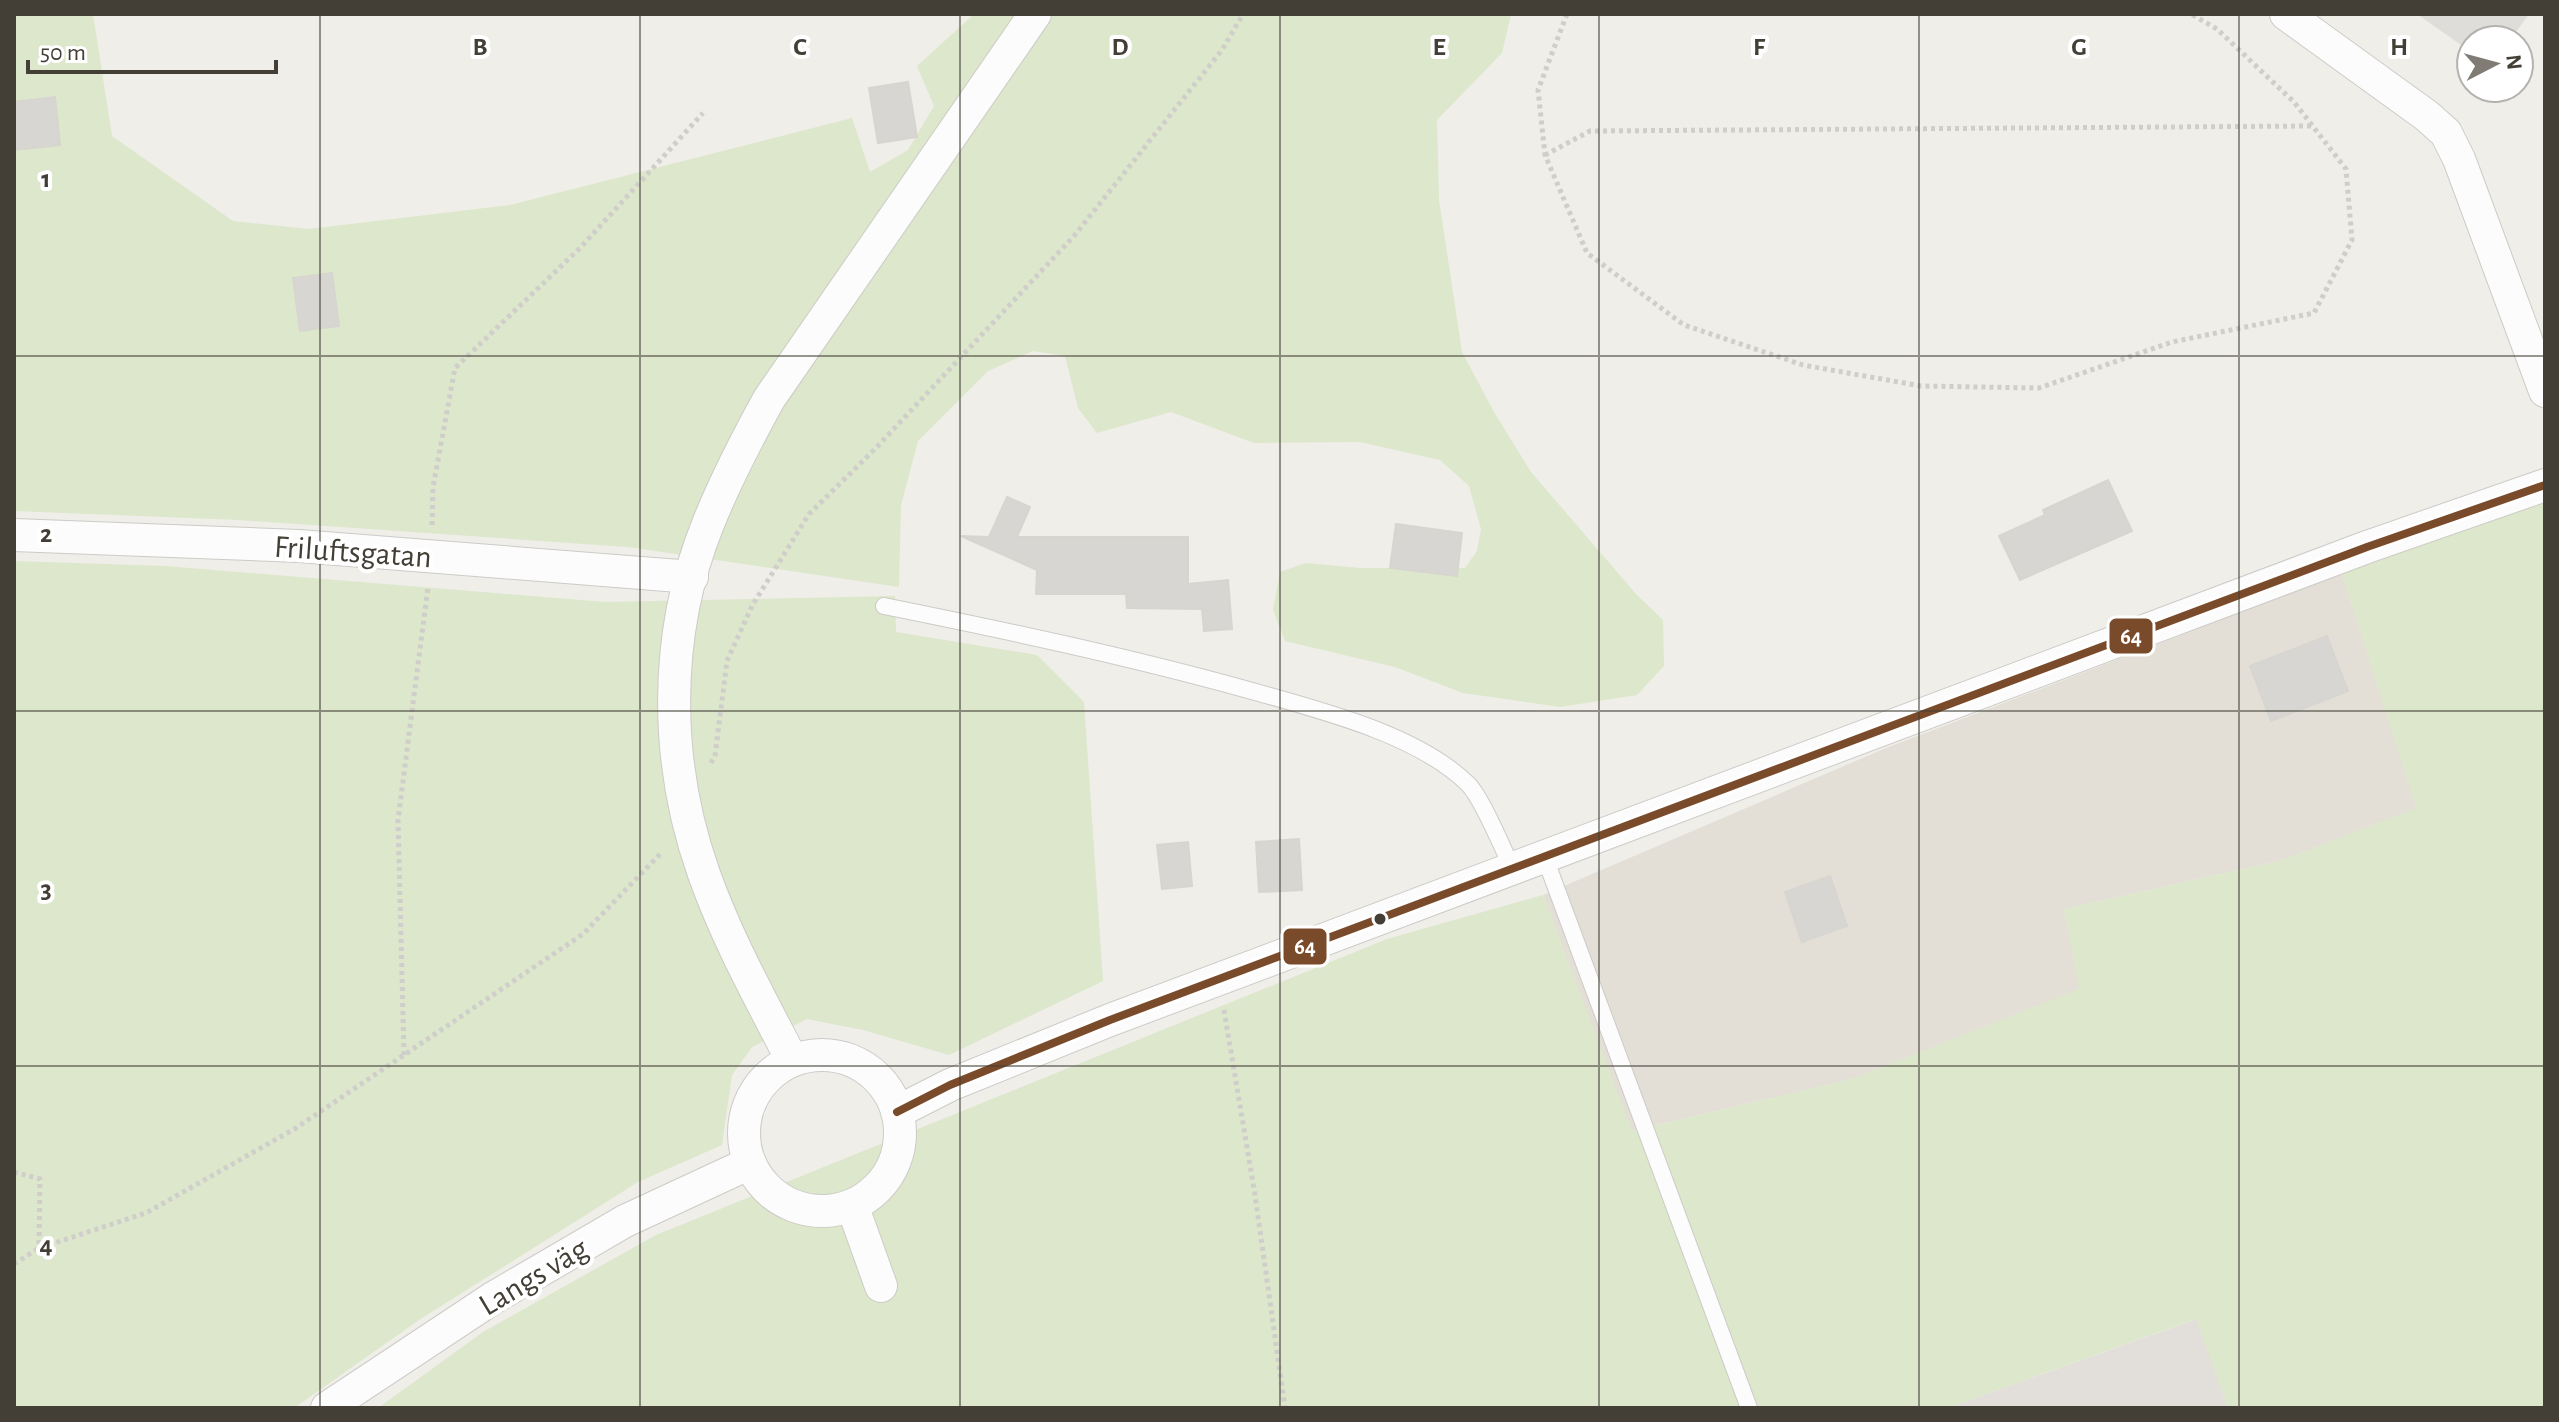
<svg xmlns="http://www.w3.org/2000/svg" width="2559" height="1422" viewBox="0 0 2559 1422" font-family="'Alegreya Sans',sans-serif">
<rect width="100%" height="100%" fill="#efeee9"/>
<!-- residential -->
<path fill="#e3dfd7" d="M2342,574L2417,808L2283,860L2064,909L2080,989L1852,1079L1631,1131L1543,895L1886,748Z"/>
<!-- industrial -->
<path fill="#e2dfda" d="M2197,1319L2228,1408H1947Z"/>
<!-- green -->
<g fill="#dce7cb">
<path d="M14,14H93L112,136L233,221L309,229L510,205L852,118L870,172L908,150L934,106L917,66L971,17L970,14H1511L1502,53L1437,120L1439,200L1462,352L1494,412L1531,472L1636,594L1663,620L1664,666L1637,695L1560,707L1463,693L1395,667L1285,641L1273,610L1280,572L1306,563L1360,568H1465L1477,551L1481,529L1469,486L1440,460L1360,442L1254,443L1171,412L1097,433L1078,408L1065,356L1033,351L988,371L918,441L901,505L899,587L628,547L239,520L14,511Z"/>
<path d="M2545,499V1408H2228L2196,1319L1947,1408H378L483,1332L656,1235L1387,939L1543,895L1632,1131L1852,1079L2079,989L2064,909L2283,860L2416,808L2342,574Z"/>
<path d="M14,561L165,566L605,602L895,596L896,632L1037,655L1084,702L1103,981L949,1055L863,1030L807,1019L752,1047L732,1075L722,1145L638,1182L419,1320L294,1408H14Z"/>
</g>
<!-- parking -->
<path fill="#deddd9" d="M2417,14H2529L2510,40H2471V52Z"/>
<!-- building -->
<g fill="#d8d6d2" stroke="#d7d5cf" stroke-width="2">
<path d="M908,82L917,137L878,143L869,88Z"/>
<path d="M55,97L60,145L14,150V102Z"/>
<path d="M332,273L339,326L300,331L293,278Z"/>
<path d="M2108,480L2132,531L2020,580L1999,536L2045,515L2043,510Z"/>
<path d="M1007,497L1030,507L1017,537H1188V584L1228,580L1232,629L1204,631L1202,609L1127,608L1126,594H1036L1037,570L961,536L989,537Z"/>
<path d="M1396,524L1462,533L1457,576L1390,568Z"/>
<path d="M2327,636L2348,691L2271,721L2250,666Z"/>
<path d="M1299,839L1302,890L1259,892L1256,842Z"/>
<path d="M1188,842L1192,886L1162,889L1157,845Z"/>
<path d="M1830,876L1847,926L1802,942L1785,892Z"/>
</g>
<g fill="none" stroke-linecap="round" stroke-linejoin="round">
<defs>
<g id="lane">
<path d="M884,606C1008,631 1130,657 1252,691C1319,710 1417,734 1468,784C1482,798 1503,849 1513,870"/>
<path d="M1545,858L1749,1408"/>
</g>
<g id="street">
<path d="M2286,14L2427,116L2446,133L2459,159L2545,391"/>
<path d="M14,535L299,546L692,577"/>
<circle cx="822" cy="1133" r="78"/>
<path d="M792,1060C761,1000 727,939 704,874C664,762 663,635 708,524C725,481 747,439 769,399L1035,14"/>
<path d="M897,1112L950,1085L1110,1020L2367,547L2545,485"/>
<path d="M852,1205L881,1286"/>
<path d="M327,1408L493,1298L625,1221L750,1163"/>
</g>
</defs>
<!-- lane casing -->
<use href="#lane" stroke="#cdcbc7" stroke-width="18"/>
<!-- street casing -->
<use href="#street" stroke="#cdcbc7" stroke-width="34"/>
<!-- path -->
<g stroke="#d0cecb" stroke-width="5" stroke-dasharray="4 4" stroke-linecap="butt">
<path d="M1567,14L1538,90L1545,155L1587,253L1684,325L1803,365L1921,386L2039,388L2172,342L2314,313L2352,240L2346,169L2294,102L2217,29L2191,14"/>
<path d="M1545,155L1590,131L2312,126"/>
<path d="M432,525L433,487L455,368L580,248L703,113"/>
<path d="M711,763L715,756L727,661L752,606L809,514L875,449L1074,236L1222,50L1243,14"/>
<path d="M1224,1010L1255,1195L1285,1408"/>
<path d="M404,1055L398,820L428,587"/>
<path d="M14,1172L40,1179L39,1248"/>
<path d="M14,1264L39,1248L146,1213L296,1128L583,934L662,852"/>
</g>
<!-- lane -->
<use href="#lane" stroke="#fdfcfc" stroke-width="16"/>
<!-- street -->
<use href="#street" stroke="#fdfcfc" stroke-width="32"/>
<defs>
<path id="bus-1" d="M897,1112L950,1085L1110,1020L2367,547L2545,485"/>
</defs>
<!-- bus-1 casing -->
<use href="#bus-1" stroke="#fff" stroke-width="14"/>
<!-- bus-1 -->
<use href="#bus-1" stroke="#7a4b2a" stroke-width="8"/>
</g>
<!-- grid -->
<path fill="none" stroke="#443f36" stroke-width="2" stroke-opacity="0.55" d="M320,14V1408M640,14V1408M960,14V1408M1280,14V1408M1599,14V1408M1919,14V1408M2239,14V1408M14,356H2545M14,711H2545M14,1066H2545"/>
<!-- markers -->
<circle fill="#443f36" stroke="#fff" stroke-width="3" cx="1380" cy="919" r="7"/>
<g text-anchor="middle" stroke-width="8" stroke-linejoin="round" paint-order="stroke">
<!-- street labels -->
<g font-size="32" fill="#443f36" stroke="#fff">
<text transform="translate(353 551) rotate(4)" y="11">Friluftsgatan</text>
<text transform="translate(533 1276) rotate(-31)" y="11">Langs väg</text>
</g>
</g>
<g font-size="26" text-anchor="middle" font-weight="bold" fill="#443f36" stroke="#fff" stroke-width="8" stroke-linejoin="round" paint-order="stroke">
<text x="480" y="55">B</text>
<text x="800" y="55">C</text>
<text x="1120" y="55">D</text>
<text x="1439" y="55">E</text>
<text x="1759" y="55">F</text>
<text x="2079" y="55">G</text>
<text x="2399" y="55">H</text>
<text x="46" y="187">1</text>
<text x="46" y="542">2</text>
<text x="46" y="898">3</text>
<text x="46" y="1253">4</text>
</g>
<g stroke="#fff" stroke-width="3">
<rect x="2108" y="617" width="46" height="38" rx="8" fill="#7a4b2a"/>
<rect x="1282" y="927" width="46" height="39" rx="8" fill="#7a4b2a"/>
</g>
<g font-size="22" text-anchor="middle" font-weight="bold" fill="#fff">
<text x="2131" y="644">64</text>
<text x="1305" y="954">64</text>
</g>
<!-- border -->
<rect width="2559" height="1422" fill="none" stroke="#443f36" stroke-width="32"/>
<!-- north arrow -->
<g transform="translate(2495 64) rotate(84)"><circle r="38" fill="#ffffff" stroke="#b4b2af" stroke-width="2"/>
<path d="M0-6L14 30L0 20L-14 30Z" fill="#807c75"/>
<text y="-12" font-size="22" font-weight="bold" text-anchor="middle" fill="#443f36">N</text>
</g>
<!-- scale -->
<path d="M28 60v12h248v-12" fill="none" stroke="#443f36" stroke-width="4"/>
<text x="40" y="60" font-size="24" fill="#443f36" stroke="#ffffff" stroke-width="6" paint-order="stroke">50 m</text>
</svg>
